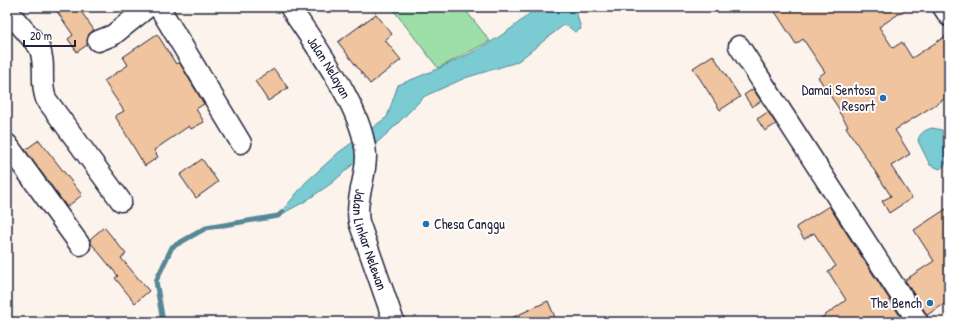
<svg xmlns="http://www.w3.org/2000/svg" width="956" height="329" viewBox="0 0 956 329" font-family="'Patrick Hand',sans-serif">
<rect width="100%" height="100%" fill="#fcf3ec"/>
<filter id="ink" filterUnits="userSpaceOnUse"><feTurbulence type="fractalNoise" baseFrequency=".025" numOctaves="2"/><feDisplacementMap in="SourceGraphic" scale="8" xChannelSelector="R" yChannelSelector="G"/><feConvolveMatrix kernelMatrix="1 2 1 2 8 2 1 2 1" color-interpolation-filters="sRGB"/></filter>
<g filter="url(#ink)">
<!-- green -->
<path fill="#9edfa9" stroke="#608072" d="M391,7H463L490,41L438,68Z"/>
<!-- water -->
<g fill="#7acbd2" stroke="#578796">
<path d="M536,7H579L576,11L581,29L575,32L565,24L517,62L465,78L425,96L390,131L332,183L304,202L278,216L306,182L338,153L387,117L398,85C446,66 500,44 536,7Z"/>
<path d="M932,128L942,130C945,140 939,145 949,154L945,165L940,169L930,165L918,141C919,133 925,130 932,128Z"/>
</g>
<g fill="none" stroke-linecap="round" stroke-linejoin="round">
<!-- stream -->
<path stroke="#578796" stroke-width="5" d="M163,322L156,281L172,247L206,228L278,216L283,212"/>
</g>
<!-- building -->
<g fill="#efc49e" stroke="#22223b">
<path d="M54,7H78L94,30L89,34L87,45L77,52L68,39L73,35Z"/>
<path d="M772,7H909L879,27L893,48L902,42L912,58L949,34V96L895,130L910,154L891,166L912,198L889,213L882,201L891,196L846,127L848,126L839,112H841L818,77L825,72L803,39L796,44Z"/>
<path d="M376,14L392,34L385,40L401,60L370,84L338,42Z"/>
<path d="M157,34L176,64L179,62L204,104L196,109L204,122L191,129L189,126L154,150L158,157L145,166L115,116L124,111L104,81L128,65L123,57Z"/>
<path d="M713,55L740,97L720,110L693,68Z"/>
<path d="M274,69L288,88L268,101L255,81Z"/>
<path d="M753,89L761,101L752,107L744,95Z"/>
<path d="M768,112L776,124L765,131L757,119Z"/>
<path d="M39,140L82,195L67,207L25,150Z"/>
<path d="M202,159L218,182L196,198L180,175Z"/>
<path d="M829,206L904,322H816L846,300L828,271L836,266L814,233L804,239L796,227Z"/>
<path d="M949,207V301L927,315L905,280L934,261L914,230Z"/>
<path d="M104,227L126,254L121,258L149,291L135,303L115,278L118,276L91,243L90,239Z"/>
<path d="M548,301L557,322H503Z"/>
</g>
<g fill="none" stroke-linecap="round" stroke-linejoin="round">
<defs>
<g id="minor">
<path d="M159,7L241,143"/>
<path id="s1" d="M290,7C315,46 364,109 366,156C366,178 355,200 359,222L394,322"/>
<path d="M943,7L949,16"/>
<path d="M7,10L39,47C47,65 39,80 46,99L121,201"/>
<path d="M98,41L113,35L148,7"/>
<path d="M739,46L918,322"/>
<path d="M7,144L80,245"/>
</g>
</defs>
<!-- minor casing -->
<use href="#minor" stroke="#22223b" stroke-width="23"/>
<!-- minor -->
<use href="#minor" stroke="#fff" stroke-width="20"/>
</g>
</g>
<!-- markers -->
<g fill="#1f6fb2" stroke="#fff" stroke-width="1.5">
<circle cx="883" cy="98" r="4"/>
<circle cx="426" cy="224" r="4"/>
<circle cx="930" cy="303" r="4"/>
</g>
<g text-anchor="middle" stroke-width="4" stroke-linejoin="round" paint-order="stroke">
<!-- street labels -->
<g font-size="14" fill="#22223b" stroke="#fff">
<text dy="5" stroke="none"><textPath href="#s1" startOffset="72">Jalan Nelayan</textPath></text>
<text dy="5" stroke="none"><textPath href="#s1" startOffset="255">Jalan Linkar Nelewan</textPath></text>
</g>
<!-- poi labels -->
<g font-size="14" fill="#22223b" stroke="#fff" text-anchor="end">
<text x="875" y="95">Damai Sentosa<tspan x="875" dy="16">Resort</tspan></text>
<text x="434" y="229" text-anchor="start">Chesa Canggu</text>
<text x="922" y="308">The Bench</text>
</g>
</g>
<!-- margin -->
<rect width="956" height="329" fill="none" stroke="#fff" stroke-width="24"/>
<rect x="12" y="12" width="932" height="305" fill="none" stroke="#22223b" stroke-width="1.5" filter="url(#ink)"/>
<!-- scale -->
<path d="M24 40v6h51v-6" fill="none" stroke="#22223b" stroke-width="2"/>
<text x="30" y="40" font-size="12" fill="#22223b" stroke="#ffffff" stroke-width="3" paint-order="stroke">20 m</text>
</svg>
